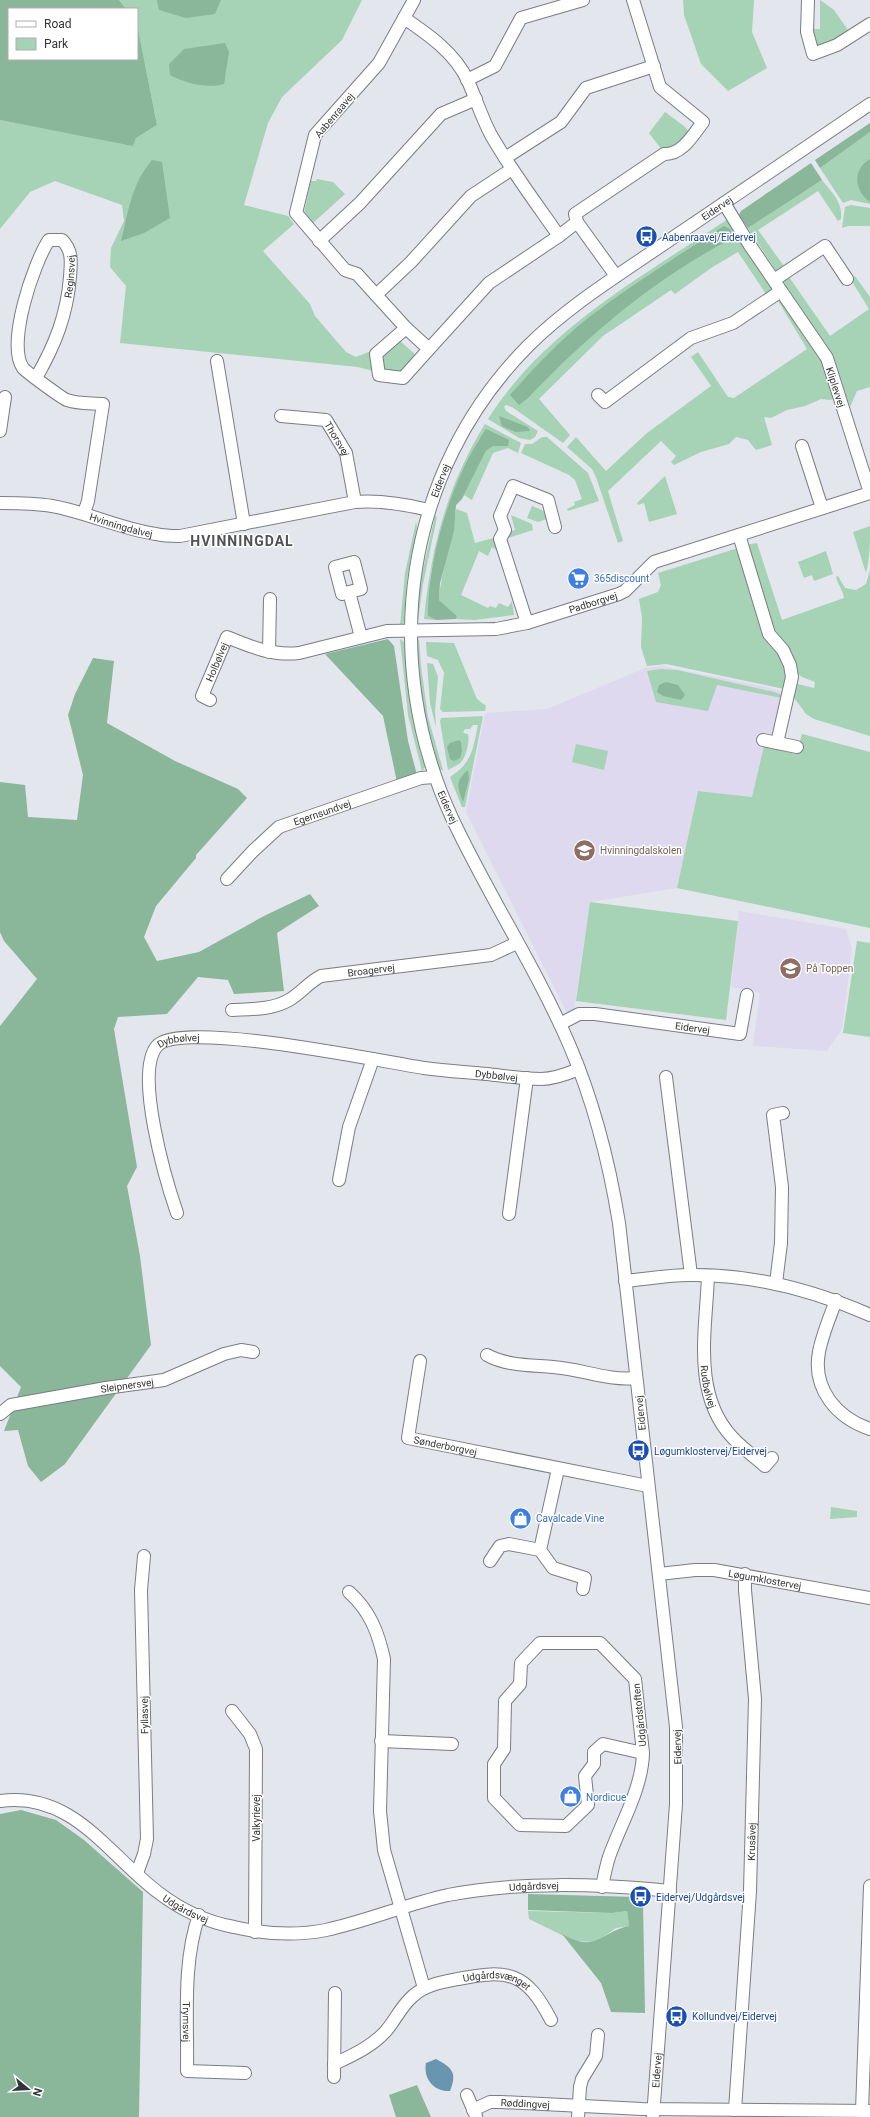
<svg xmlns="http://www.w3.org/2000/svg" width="870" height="2117" viewBox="0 0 870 2117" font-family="Roboto,sans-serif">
<rect width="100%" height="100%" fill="#e3e6ec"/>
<!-- education -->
<g fill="#ded9ee">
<path d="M662,666L761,686L788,693L777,743L764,746L752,797L698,791L677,888L590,902L573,1017L570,1019L466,812L485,713L547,709L645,668Z"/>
<path d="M739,911L846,929L852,949L842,1029L827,1051L753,1046L760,993L731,987Z"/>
</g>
<!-- green -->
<g fill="#a6d2b5">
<path d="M119,0H362L342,40L282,97L268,123L244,205L288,216L294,224L263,251L310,304L315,316L346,352L356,357L371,351L373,371L358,367L120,343L126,286L110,267L111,248L124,221L122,205L55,181L30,192L0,229V120L133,145L136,138L157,125L137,24V9H126Z"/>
<path d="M683,0H754L752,32L767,68L728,91L701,64L684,15Z"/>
<path d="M820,0L834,10L850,33L821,47L815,45L811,29H820Z"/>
<path d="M665,112L684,126L690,133L671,152L662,150L649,133Z"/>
<path d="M870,132V204L851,200L843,203L820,168Z"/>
<path d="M317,179L333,182L345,194L313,223L304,213L311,181H316Z"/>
<path d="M822,180C832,193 843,202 841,219L838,221L818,191L758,230L786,269L778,274L748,228Z"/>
<path d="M851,205L870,208V226H848L842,228L845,207Z"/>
<path d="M728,219L775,287L768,297L738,252L711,268L675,294L671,290L603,336L539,399L570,435L563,443L512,407L506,405L504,407L506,411L538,431L535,437L530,440L519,438L488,419C545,329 642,277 728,219Z"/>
<path d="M855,276L870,297V387L857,391L850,407L833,355L783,281L789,277L830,336L869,309L851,280Z"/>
<path d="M777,299H782L822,357L835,398L830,400L821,399L805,406L787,410L771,418L764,417L772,445L756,450L748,440L736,437L729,444L701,452L674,465L671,462L676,456L661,441L608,491L623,541L618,543L596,477L592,469L567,447L576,437L606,471L647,433L711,386L691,357L698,352L728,397L734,398L807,349Z"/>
<path d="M399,340L418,357L402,374L385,372L382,369L381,357Z"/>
<path d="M485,424L521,443L518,453L508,448L493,453L472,500L464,495L486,451L493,446H508L479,439C458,478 443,520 433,563C429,580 429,598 428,616L436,620L424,619C431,547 447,486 485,424Z"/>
<path d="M542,437H547L588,473L599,501L568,511L567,509L575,505L574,502L582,499L575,480L569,475L521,453L525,444H532Z"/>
<path d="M665,476L677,514L649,522L644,503L638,505L637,503Z"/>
<path d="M532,506L544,511L547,519L538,522L527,518Z"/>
<path d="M456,509L467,513L475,543L497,537L495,543L496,550L492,547L488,556L479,551L461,595L488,608L490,606L496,608L499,603L508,607L512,601L514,615L475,620L456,619L457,616L439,600C441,569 453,540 456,509Z"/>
<path d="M511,515L532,524L533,530L505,539L507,532L515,530Z"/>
<path d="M435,516L437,517L423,584L418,621L417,617L420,583Z"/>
<path d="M416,522L417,527L407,580L404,622L400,626L405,573Z"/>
<path d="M870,526C870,540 870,558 866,573L853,532Z"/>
<path d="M757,543L782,620L844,598C843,590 838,585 836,577L838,576L845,588L856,590L866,584L870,570V736L814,719L806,714L792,695L794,683L814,688L815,682L802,677L797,673L774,633L746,545Z"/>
<path d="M738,548L782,655L787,674L784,689L666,664L647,666L641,647L642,618L639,599L658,592L661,585L658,573Z"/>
<path d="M826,551L833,574L814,581L812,575L804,578L798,562Z"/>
<path d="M400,639L404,642C407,685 413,726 425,767L422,771L408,715Z"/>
<path d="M419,639L421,666L428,717L443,770H439C425,729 416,684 418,641Z"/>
<path d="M426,642L454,643L477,699L486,706L485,711L443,712L440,709L444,673L438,660L427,656Z"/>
<path d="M427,663L433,664L438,677L435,711L436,727L430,703Z"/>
<path d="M661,669L677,670L774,692L782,695V698L717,685L708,711L656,702L647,671Z"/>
<path d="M483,716L465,807H462L450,777C472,763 473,749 478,725H473L470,729H465L463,733L468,734C470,741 466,759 459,764C456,766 451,768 448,770L440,721L441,718Z"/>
<path d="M802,734L870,752V928L677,888L698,791L752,797L764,746L797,752Z"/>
<path d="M576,744L608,751L604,770L572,762Z"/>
<path d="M590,902L738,921L726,1020L576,1001Z"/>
<path d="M857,941L870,943V1037L843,1033Z"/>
<path d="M831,1507L857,1511V1517L830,1519Z"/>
<path d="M528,1911L612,1913L627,1911L629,1926L616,1928L596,1942L574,1941L529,1919Z"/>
</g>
<!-- forest -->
<g fill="#8ab699">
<path d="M0,0H119L126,9H9V59H137V24L157,125L136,138L133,146L0,120Z"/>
<path d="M157,0H221L215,14L186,18L159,10Z"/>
<path d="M225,43L229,52L224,84C207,89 185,83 170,75L169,64L184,49Z"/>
<path d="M870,123V132L820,168L815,160Z"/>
<path d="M870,159V202C854,191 852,169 870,159Z"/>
<path d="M152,160L162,162L170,218L144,233L121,241C129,210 131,185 152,160Z"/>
<path d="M811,163L822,180L748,228L739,215L741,211Z"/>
<path d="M724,226L730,229L733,236L731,239C654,279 587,336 527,399L519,405L510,395C534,368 559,341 588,318C631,285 678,256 724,226Z"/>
<path d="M499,416L528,427L530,431L515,432L502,426Z"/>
<path d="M486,429L509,440L508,446H493L486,451L462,499L456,505L454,531L440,583L439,600L457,616L456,619L436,620L428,616C427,558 453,476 486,429Z"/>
<path d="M388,639L394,646L408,741L417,775L397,782L383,716L325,654Z"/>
<path d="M93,658L114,661L107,723L175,761L238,789L247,798L196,855V858L156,906L144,937L157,961L199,952L264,916L310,894L319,906L277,933L284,991L234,994L228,980L198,977L167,1014L118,1017L114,1029L137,1167L127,1186L140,1256L151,1345L65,1464L41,1482L28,1466L18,1430L4,1431L21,1387L0,1366V1026L37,979L4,941L0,932V782L25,785L28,817L77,820L83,775L68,715L75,694Z"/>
<path d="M666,682L678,685L685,695L681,700L663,696L657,692L659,685Z"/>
<path d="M459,740L461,742L462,751L460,758L454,761L450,759L447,747L450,743Z"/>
<path d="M468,770L469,779L463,802C457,785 455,782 468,770Z"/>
<path d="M21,1810L56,1820L84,1840L143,1892L139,2117H0V1814Z"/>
<path d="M528,1894L637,1897V1902H643L645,2013L611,2012L601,1983L562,1934C597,1954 600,1932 629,1926L627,1911L612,1913L528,1910Z"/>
<path d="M417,2085L431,2117H396L389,2095Z"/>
</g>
<!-- water -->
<path fill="#6a95b1" d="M436,2059C453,2068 457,2073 450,2091C434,2092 423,2079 426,2063Z"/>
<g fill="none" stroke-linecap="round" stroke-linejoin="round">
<defs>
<g id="minor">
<path d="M414,0L379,63L315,135L296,213L345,270L357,274L406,328L429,349L489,283L559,236L577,222L575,214L664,154C682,155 693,135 703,122L660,87L633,0"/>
<path d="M808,0L807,32L813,54L837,45L870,24"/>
<path d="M404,18C429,35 455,53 468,81C476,99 482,118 491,135C511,170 536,203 559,236"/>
<path d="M467,80L495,66L521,18L583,0"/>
<path d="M505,158L561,122L586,88L654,66"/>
<path d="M577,222L616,276"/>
<path d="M319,241L360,203L441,114L476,99"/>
<path d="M774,280L825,246L847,279"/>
<path d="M376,295L411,262L471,196L512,169"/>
<path d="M406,328L376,354L379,375L403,378L429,349"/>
<path d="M217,361L244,524"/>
<path id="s1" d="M36,378C55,345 67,315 70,277C71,262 73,251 62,240H49C34,262 6,344 23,368C25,371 63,399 67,400C77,404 92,403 103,404L88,501L84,513"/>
<path d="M598,395L605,402L691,338L733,323L781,291"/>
<path id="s2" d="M281,416L326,420L346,453L355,502"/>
<path d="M0,431L5,397"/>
<path d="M802,446L822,508"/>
<path id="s3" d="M0,503C18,503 35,503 52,506C87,512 120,529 156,534C164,536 172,536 180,536L355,502C381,500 404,504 429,510"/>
<path d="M739,535L769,634L783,650L790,665L792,677L777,743"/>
<path d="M349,592L342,594L335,567L354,562L361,589L349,592L361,637"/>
<path d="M527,623L500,539L505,530L500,516L513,486L548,500L555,527"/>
<path d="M269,652L270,599"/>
<path id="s4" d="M210,700L202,696L227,637C251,647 273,656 299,653L387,631L496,629L527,623L619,594L625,591L654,562L870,493L827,358L749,244L724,203"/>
<path d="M763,740L797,747"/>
<path id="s5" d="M227,879L253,851L279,827L421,778L434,777"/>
<path id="s6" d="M232,1010C251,1009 272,1010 289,1000C301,993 309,982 321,976L491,955L517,943"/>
<path id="s7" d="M560,1024L579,1014H595L740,1034L747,995"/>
<path d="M666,1077L691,1275"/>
<path d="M339,1180L349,1127L373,1059"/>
<path id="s8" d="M177,1213C166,1181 134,1073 157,1046C180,1019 384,1062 424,1068C445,1071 466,1072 487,1074C505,1076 523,1079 541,1079C554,1079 567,1074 579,1069"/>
<path d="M509,1214L527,1078"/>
<path id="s9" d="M708,1276C706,1330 692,1394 732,1437C742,1448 754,1456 765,1466L772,1458"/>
<path d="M625,1281C647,1279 668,1275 689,1275C752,1274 813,1290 870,1315"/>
<path d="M776,1283L781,1243L782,1187L773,1115L783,1113"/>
<path d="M836,1300C830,1317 822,1335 819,1352C812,1389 837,1418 870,1429"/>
<path d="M487,1355C507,1366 531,1365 553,1367C582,1369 607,1381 636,1378"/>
<path id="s10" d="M420,1361L408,1438L648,1486"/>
<path id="s11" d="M0,1414L11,1405L106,1388L164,1380L224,1354L241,1350L253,1352"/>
<path d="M558,1469L540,1550L553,1568L585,1578L583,1589"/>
<path d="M490,1561L500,1546L509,1544L540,1550"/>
<path id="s12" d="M659,1574L695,1570H714L870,1598"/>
<path d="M349,1592C370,1611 378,1632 384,1659L380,1811L384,1850L424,1988"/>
<path d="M232,1711L250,1734L256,1749L255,1932"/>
<path d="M381,1741L452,1744"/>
<path id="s13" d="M0,1801C73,1791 108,1855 159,1893C180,1909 207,1922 234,1927C264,1934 296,1936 326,1930C367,1921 407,1904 448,1895C521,1881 596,1884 670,1891"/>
<path d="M137,1873L144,1854L147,1839L141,1590L144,1556"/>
<path d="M602,1887C604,1877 606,1866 609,1857C621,1823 642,1789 643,1753L635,1679L600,1643H540L521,1663L520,1684L505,1701L504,1749L494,1764V1798L520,1825L566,1826L588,1805L585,1776L594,1764V1752L603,1744L643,1753"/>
<path id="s14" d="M199,1915C182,1964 188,2020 187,2071L245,2073"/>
<path id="s15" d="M334,2064C353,2055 371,2047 385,2032C395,2021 401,2006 413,1996C425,1985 442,1982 458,1979C509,1969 526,1972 551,2020"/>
<path d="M334,2077L335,1993"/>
<path d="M467,2095L476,2116"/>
<path id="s16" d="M473,2110L490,2102H501L642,2109L870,2111"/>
<path id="s17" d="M735,2110L750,1891L755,1699L745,1590V1574"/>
<path d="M862,2111L870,1886"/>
<path d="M578,2117L580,2087L582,2079L596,2056L598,2035"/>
<path id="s18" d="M653,2117L676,1804V1727L619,1223C609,1161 594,1102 569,1044C535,966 488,895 452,818C379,660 403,472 528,346C570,304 622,273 671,239C737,194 804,149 870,104"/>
</g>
</defs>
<!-- minor casing -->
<use href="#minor" stroke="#7a7d82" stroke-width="14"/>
<!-- minor -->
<use href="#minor" stroke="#fff" stroke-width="12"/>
</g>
<!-- icons -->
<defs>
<symbol id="bus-disc" viewBox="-11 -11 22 22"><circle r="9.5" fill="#1a4fb4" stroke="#fff"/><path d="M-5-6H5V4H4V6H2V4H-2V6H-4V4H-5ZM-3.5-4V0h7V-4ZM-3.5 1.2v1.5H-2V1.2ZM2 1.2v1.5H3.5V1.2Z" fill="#fff"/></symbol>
<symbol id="supermarket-disc" viewBox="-11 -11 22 22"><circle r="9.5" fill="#3f7fe0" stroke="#fff"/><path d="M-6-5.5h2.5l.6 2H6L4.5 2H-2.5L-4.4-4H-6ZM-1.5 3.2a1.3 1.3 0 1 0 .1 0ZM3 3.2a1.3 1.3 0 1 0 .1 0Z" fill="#fff"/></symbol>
<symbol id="school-disc" viewBox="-11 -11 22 22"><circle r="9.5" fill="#8d6e63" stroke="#fff"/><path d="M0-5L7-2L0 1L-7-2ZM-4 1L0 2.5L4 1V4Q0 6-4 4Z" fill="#fff"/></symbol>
<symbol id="shop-disc" viewBox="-11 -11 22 22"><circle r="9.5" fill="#3f7fe0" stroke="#fff"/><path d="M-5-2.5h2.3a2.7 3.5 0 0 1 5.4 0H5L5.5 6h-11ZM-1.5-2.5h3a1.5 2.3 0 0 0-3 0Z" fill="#fff"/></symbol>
</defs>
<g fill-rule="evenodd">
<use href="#bus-disc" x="634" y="224" width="25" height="25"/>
<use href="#supermarket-disc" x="566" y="566" width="25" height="25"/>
<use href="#school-disc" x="572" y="838" width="25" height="25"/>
<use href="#school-disc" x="778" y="956" width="25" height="25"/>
<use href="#bus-disc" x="626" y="1438" width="25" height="25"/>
<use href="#shop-disc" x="508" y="1506" width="25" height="25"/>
<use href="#shop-disc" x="558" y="1784" width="25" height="25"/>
<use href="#bus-disc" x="628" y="1884" width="25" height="25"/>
<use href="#bus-disc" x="664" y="2004" width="25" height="25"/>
</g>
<g text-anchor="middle" stroke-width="3" stroke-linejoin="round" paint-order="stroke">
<!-- street labels -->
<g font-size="10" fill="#333437" stroke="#fff">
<text transform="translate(334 115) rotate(-50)" y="4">Aabenraavej</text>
<text dy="4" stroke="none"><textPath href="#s18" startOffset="2082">Eidervej</textPath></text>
<text dy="4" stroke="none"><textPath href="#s1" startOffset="108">Reginsvej</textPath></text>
<text transform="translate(836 387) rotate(72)" y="4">Kliplevvej</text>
<text dy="4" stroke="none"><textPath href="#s2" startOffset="67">Thorsvej</textPath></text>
<text dy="4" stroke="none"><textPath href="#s18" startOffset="1686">Eidervej</textPath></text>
<text dy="4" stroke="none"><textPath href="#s3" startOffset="124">Hvinningdalvej</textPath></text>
<text dy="4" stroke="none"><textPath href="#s4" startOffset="448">Padborgvej</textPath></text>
<text dy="4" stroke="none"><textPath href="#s4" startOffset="46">Holbølvej</textPath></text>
<text transform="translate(448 807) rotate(66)" y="4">Eidervej</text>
<text dy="4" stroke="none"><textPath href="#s5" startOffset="119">Egernsundvej</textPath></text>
<text dy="4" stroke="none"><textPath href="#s6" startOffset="149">Broagervej</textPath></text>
<text dy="4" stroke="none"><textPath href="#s7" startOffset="136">Eidervej</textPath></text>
<text dy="4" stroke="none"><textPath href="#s8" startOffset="195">Dybbølvej</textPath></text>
<text dy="4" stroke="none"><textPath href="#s8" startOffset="516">Dybbølvej</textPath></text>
<text dy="4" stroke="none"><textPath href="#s11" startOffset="132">Sleipnersvej</textPath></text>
<text dy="4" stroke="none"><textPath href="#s9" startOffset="111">Rudbølvej</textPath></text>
<text transform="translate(640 1413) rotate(-96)" y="4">Eidervej</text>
<text dy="4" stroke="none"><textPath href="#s10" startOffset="116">Sønderborgvej</textPath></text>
<text dy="4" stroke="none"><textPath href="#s12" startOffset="107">Løgumklostervej</textPath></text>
<text transform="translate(144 1715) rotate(-91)" y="4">Fyllasvej</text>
<text transform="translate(639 1715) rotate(-96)" y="4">Udgårdstoften</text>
<text transform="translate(677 1747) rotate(-92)" y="4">Eidervej</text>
<text transform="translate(256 1818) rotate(-90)" y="4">Valkyrievej</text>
<text dy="4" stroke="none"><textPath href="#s17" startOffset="269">Krusåvej</textPath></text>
<text dy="4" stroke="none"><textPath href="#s13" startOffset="580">Udgårdsvej</textPath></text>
<text dy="4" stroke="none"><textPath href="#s13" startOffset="222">Udgårdsvej</textPath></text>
<text dy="4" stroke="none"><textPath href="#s15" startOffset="195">Udgårdsvænget</textPath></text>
<text dy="4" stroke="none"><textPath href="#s14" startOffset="108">Trymsvej</textPath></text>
<text dy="4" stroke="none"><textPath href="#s18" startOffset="47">Eidervej</textPath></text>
<text dy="4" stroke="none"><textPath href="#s16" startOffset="54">Røddingvej</textPath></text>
</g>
<!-- transit labels -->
<g font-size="10" fill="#164399" stroke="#fff" text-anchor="start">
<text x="662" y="241">Aabenraavej/Eidervej</text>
<text x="654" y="1455">Løgumklostervej/Eidervej</text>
<text x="656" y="1901">Eidervej/Udgårdsvej</text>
<text x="692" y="2020">Kollundvej/Eidervej</text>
</g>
<!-- shop labels -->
<g font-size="10" fill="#366cbe" stroke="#fff" text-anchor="start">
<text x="594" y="582">365discount</text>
<text x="536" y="1522">Cavalcade Vine</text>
<text x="586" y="1801">Nordicue</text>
</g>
<!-- education labels -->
<g font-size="10" fill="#785e54" stroke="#fff" text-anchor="start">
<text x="600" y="854">Hvinningdalskolen</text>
<text x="806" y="972">På Toppen</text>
</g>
<!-- district labels -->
<g font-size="14" font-weight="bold" letter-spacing="1" fill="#4f5257" stroke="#fff">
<text x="242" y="546">HVINNINGDAL</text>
</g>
</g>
<!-- legend -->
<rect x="8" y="8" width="130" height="52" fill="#ffffff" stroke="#adaeaf"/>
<rect x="16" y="21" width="20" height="6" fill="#ffffff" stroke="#adaeaf"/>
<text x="44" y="28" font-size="12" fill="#333437">Road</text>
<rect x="16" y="38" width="20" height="12" fill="#a6d2b5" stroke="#adaeaf"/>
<text x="44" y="48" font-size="12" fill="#333437">Park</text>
<!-- north arrow -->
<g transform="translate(28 2089) rotate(108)" stroke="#ffffff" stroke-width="3" paint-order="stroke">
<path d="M0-3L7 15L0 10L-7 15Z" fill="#333437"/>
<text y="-6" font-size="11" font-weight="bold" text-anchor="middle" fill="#333437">N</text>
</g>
</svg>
